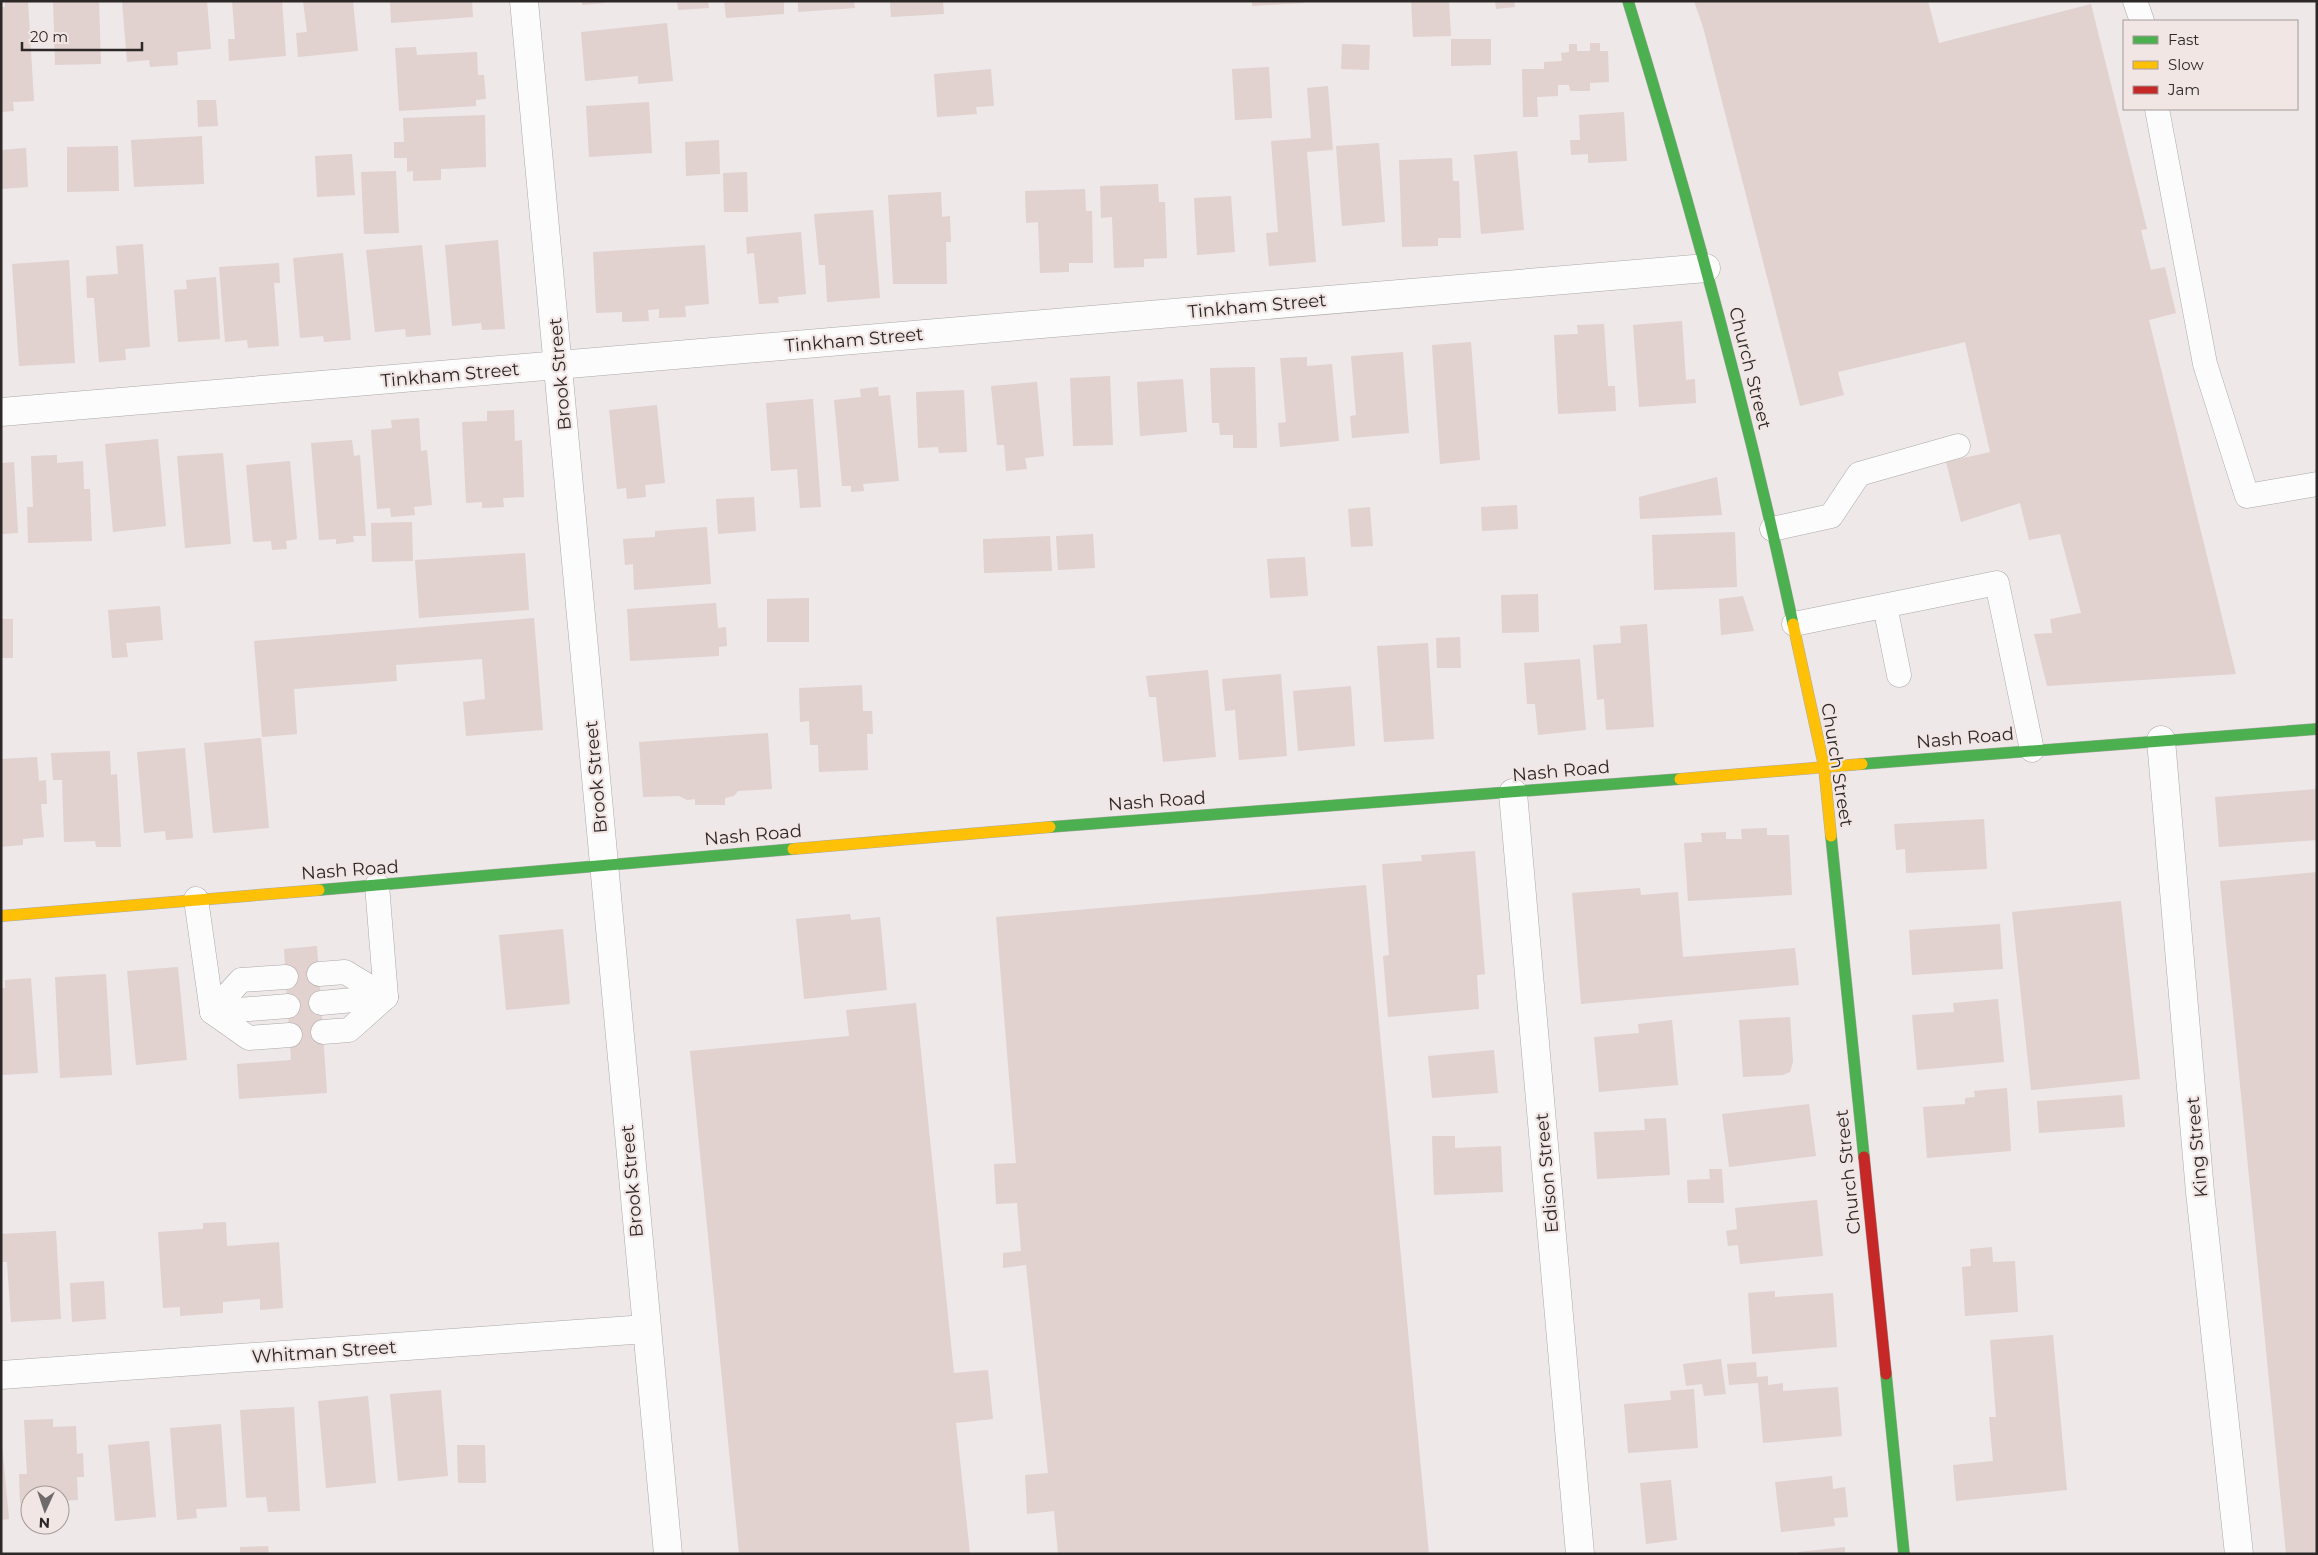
<svg xmlns="http://www.w3.org/2000/svg" width="2318" height="1555" viewBox="0 0 2318 1555" font-family="Montserrat,sans-serif">
<rect width="100%" height="100%" fill="#eee8e8"/>
<!-- building -->
<g fill="#e1d1cf">
<path d="M5,1H28L34,101L13,102L14,111L1,112V7H5Z"/>
<path d="M53,1H99L101,64L55,65Z"/>
<path d="M122,1H207L211,49L177,52L178,65L150,67L149,60L127,62Z"/>
<path d="M232,1H282L286,56L229,61L228,39H235Z"/>
<path d="M303,1H353L358,51L298,57L296,33L307,32Z"/>
<path d="M390,1H472L473,17L391,23Z"/>
<path d="M582,1H605V3L582,5Z"/>
<path d="M677,1H708L709,8L678,10Z"/>
<path d="M724,1H784V14L726,18Z"/>
<path d="M798,1H854L855,8L798,12Z"/>
<path d="M890,1H943L944,14L891,17Z"/>
<path d="M1252,1H1304V3L1252,6Z"/>
<path d="M1411,1H1449L1451,36L1413,37Z"/>
<path d="M1495,1H1514L1515,7L1496,9Z"/>
<path d="M1694,1H1928L1939,43L2091,4L2147,229L2141,230L2151,270L2165,267L2176,313L2149,320L2236,674L2047,686L2034,634L2052,633L2050,619L2081,613L2060,534L2029,540L2020,503L1961,522L1946,462L1990,452L1965,342L1838,372L1844,395L1800,406L1703,27Z"/>
<path d="M667,23L673,81L638,84V76L585,81L581,32Z"/>
<path d="M1451,39H1491V65L1451,66Z"/>
<path d="M1590,43H1600V51H1608L1609,82L1590,83V91H1570L1569,85H1558V96L1537,97L1538,117H1523L1522,69H1544V62L1562,61L1561,53L1569,52V44H1577V51H1590Z"/>
<path d="M1342,44L1370,45L1369,70L1341,69Z"/>
<path d="M416,47L417,55L477,52L478,75H484L486,99L476,100V106L399,111L395,48Z"/>
<path d="M1269,67L1272,118L1235,120L1232,69Z"/>
<path d="M991,69L994,106L976,107L977,114L937,117L934,74Z"/>
<path d="M1328,86L1333,150L1307,152L1316,262L1269,266L1266,233L1278,232L1271,141L1311,138L1307,88Z"/>
<path d="M197,100H216L218,126L198,127Z"/>
<path d="M649,102L652,153L589,157L586,106Z"/>
<path d="M1624,112L1627,161L1588,163V154L1571,155L1570,140H1580L1579,115Z"/>
<path d="M485,115L486,167L441,169V180L413,181V171L407,172V158H394V142H404L403,118Z"/>
<path d="M202,136L204,184L134,187L131,140Z"/>
<path d="M719,140L720,174L686,176L685,142Z"/>
<path d="M1379,143L1385,222L1342,226L1336,146Z"/>
<path d="M118,146L119,191L67,192V147Z"/>
<path d="M26,148L28,187L1,189V150Z"/>
<path d="M1517,151L1524,230L1481,234L1474,155Z"/>
<path d="M352,154L355,195L317,197L315,156Z"/>
<path d="M1452,158L1453,181H1459L1461,238H1438V246L1402,247L1399,160Z"/>
<path d="M396,171L399,233L364,234L361,172Z"/>
<path d="M747,172L748,212H724L723,173Z"/>
<path d="M1158,184L1159,202H1165L1167,258L1144,259V267L1114,268L1112,217L1101,218L1100,186Z"/>
<path d="M1085,189L1086,211H1092L1093,263H1069V272L1040,273L1038,222L1026,223L1025,191Z"/>
<path d="M941,192L942,217L950,216L951,242H946L947,284H893L888,195Z"/>
<path d="M1231,196L1235,252L1197,255L1194,198Z"/>
<path d="M873,210L880,298L827,302L825,265H819L814,214Z"/>
<path d="M801,232L806,294L778,297L779,303L759,304L754,253L747,254L746,237Z"/>
<path d="M498,240L505,329L482,330L481,323L452,326L445,245Z"/>
<path d="M143,244L150,347L125,349L126,360L99,362L94,298H87L86,276L118,274L116,246Z"/>
<path d="M422,245L431,335L406,337L405,329L375,332L366,250Z"/>
<path d="M705,245L709,304L685,306L686,317L659,318V309L648,310L649,321L622,322V312L596,313L593,252Z"/>
<path d="M343,253L351,340L324,342L323,336L300,338L293,258Z"/>
<path d="M69,260L75,363L19,366L12,264Z"/>
<path d="M279,263L280,283H274L279,346L248,348L247,340L225,342L219,267Z"/>
<path d="M216,277L220,339L178,342L174,290L187,289L186,280Z"/>
<path d="M1682,321L1686,380L1695,379L1696,403L1639,407L1633,325Z"/>
<path d="M1604,324L1608,386H1615L1616,411L1558,414L1554,335L1578,334L1577,325Z"/>
<path d="M1471,342L1480,460L1440,464L1432,345Z"/>
<path d="M1403,352L1409,433L1352,438L1350,416L1356,415L1351,356Z"/>
<path d="M1307,357V366L1332,364L1339,441L1280,447L1278,423L1286,422L1280,358Z"/>
<path d="M1255,367L1257,448H1233V435H1220L1219,423H1212L1210,368Z"/>
<path d="M1110,376L1113,445L1073,446L1070,378Z"/>
<path d="M1183,379L1187,432L1140,436L1137,382Z"/>
<path d="M1037,382L1044,456L1025,458L1027,469L1006,471L1004,445H997L991,386Z"/>
<path d="M878,387L879,396L890,395L899,481L863,484L864,491L851,492V486H842L834,400L861,397L860,389Z"/>
<path d="M964,390L967,452L939,453L938,447L918,448L916,392Z"/>
<path d="M813,399L821,507L800,508L797,469L771,471L766,403Z"/>
<path d="M657,405L665,483L645,485L646,497L627,499L626,488L617,489L609,410Z"/>
<path d="M514,410L515,441L522,440L524,497L503,498L504,507L482,508V502L466,503L462,422L487,421V411Z"/>
<path d="M419,418L421,451L427,450L432,505L414,507L415,515L391,517L390,508L377,509L371,430L392,428L391,420Z"/>
<path d="M158,439L166,526L113,532L105,444Z"/>
<path d="M352,440L354,456L360,455L366,536H353L354,542L336,544V539L319,540L311,443Z"/>
<path d="M223,453L231,544L185,548L177,456Z"/>
<path d="M57,455V463L83,461L84,489H90L92,541L28,543L27,507H33L31,456Z"/>
<path d="M290,461L297,539L286,541L287,549L272,550L271,541L253,542L246,465Z"/>
<path d="M14,462L18,533L1,534V463Z"/>
<path d="M1717,477L1722,515L1640,519L1639,497Z"/>
<path d="M754,497L756,531L718,534L716,499Z"/>
<path d="M1517,505L1518,529L1482,531L1481,507Z"/>
<path d="M1370,507L1373,546L1351,547L1348,509Z"/>
<path d="M412,522L413,561L372,562L371,523Z"/>
<path d="M707,527L711,584L634,590L633,564L625,565L623,539L655,537V531Z"/>
<path d="M1735,532L1737,587L1654,590L1652,535Z"/>
<path d="M1093,534L1095,568L1058,570L1056,536Z"/>
<path d="M1050,536L1052,571L984,573L983,539Z"/>
<path d="M525,553L529,610L419,618L415,560Z"/>
<path d="M1305,557L1308,596L1270,598L1267,559Z"/>
<path d="M1538,594L1539,632L1502,633L1501,595Z"/>
<path d="M1743,596L1754,631L1721,635L1719,599Z"/>
<path d="M809,598V642H767V599Z"/>
<path d="M716,603L718,628L726,627L727,646L719,647V656L630,661L627,609Z"/>
<path d="M160,606L163,640L126,643L128,657L112,658L108,610Z"/>
<path d="M534,618L543,730L466,736L463,702L485,699L482,659L396,665L397,681L294,689L297,734L262,737L254,641Z"/>
<rect x="1" y="619" width="12" height="39"/>
<path d="M1647,624L1654,727L1606,730L1604,699L1597,700L1593,645L1621,643L1620,626Z"/>
<path d="M1460,637L1461,668H1437L1436,638Z"/>
<path d="M1428,643L1434,739L1384,742L1377,646Z"/>
<path d="M1580,659L1586,730L1538,735L1535,704H1527L1524,663Z"/>
<path d="M1208,670L1216,757L1163,762L1156,697H1149L1146,676Z"/>
<path d="M1281,674L1287,756L1239,760L1235,710L1225,711L1222,679Z"/>
<path d="M862,685L863,711H872L873,734H867L868,770L819,772L818,745H810L809,721L800,722L799,688Z"/>
<path d="M1351,686L1355,746L1298,751L1293,691Z"/>
<path d="M768,733L772,789L738,791L734,796L725,798V805H695V799L687,800L679,796L643,797L639,742Z"/>
<path d="M261,738L269,828L213,833L204,743Z"/>
<path d="M185,748L193,838L166,840L165,831L144,833L137,752Z"/>
<path d="M110,751L111,775L117,774L121,847H96L95,841L64,842L62,780H53L51,753Z"/>
<path d="M37,757L39,781L46,780L47,804H41L44,837L23,839V845L1,847V759Z"/>
<path d="M2317,789V840L2219,847L2215,797Z"/>
<path d="M1984,819L1987,869L1906,873L1905,849L1896,850L1894,824Z"/>
<path d="M1767,828V835H1789L1792,895L1688,901L1684,843L1702,842L1701,833L1726,832V839H1742L1741,829Z"/>
<path d="M1475,851L1485,974L1477,975L1479,1009L1388,1017L1383,956L1389,955L1382,864L1422,861L1421,855Z"/>
<path d="M2317,872V1554H2286L2220,881Z"/>
<path d="M1366,885L1429,1554H1058L1054,1511L1027,1514L1025,1475L1048,1473L1026,1265L1003,1268V1253L1021,1251L1017,1203L996,1204L994,1164L1016,1163L996,917Z"/>
<path d="M1640,888L1641,895L1678,892L1683,957L1795,948L1799,985L1581,1004L1572,893Z"/>
<path d="M2121,901L2140,1079L2031,1090L2012,912Z"/>
<path d="M850,914L851,920L880,917L887,990L804,999L796,919Z"/>
<path d="M2000,924L2003,969L1912,975L1909,930Z"/>
<path d="M563,929L570,1004L506,1010L499,935Z"/>
<path d="M317,946L327,1093L239,1099L237,1064L291,1060L284,949Z"/>
<path d="M178,967L187,1060L136,1065L127,971Z"/>
<path d="M106,974L112,1075L60,1078L55,977Z"/>
<path d="M31,978L38,1073L1,1075V988H5V980Z"/>
<path d="M1998,999L2004,1062L1917,1070L1912,1015L1954,1012L1953,1003Z"/>
<path d="M916,1003L954,1373L988,1370L993,1419L956,1423L970,1554H739L690,1051L849,1036L846,1010Z"/>
<path d="M1790,1017L1793,1062L1790,1072L1783,1075L1743,1077L1739,1020Z"/>
<path d="M1672,1020L1678,1085L1599,1092L1594,1037L1639,1033L1638,1024Z"/>
<path d="M1494,1050L1498,1093L1432,1098L1428,1056Z"/>
<path d="M2007,1088L2011,1151L1927,1158L1923,1107L1965,1104V1098L1975,1097L1974,1091Z"/>
<path d="M2122,1095L2125,1127L2039,1133L2037,1101Z"/>
<path d="M1809,1104L1816,1156L1729,1167L1722,1114Z"/>
<path d="M1666,1118L1670,1175L1597,1179L1594,1132L1645,1130L1644,1119Z"/>
<path d="M1432,1136H1455V1148L1501,1146L1503,1192L1434,1195Z"/>
<path d="M1709,1169H1722L1724,1203H1688L1687,1180L1710,1179Z"/>
<path d="M1817,1200L1823,1256L1740,1264L1738,1245L1728,1246L1726,1231L1737,1229L1735,1208Z"/>
<path d="M226,1222L227,1246L279,1242L283,1308L260,1310V1299L223,1302V1313L180,1316V1307L163,1308L158,1232L203,1229V1223Z"/>
<path d="M56,1231L61,1319L11,1322L7,1262H1V1234Z"/>
<path d="M1992,1247L1993,1262L2015,1261L2018,1312L1965,1316L1962,1267L1971,1266L1970,1249Z"/>
<path d="M104,1281L106,1319L72,1322L70,1283Z"/>
<path d="M1775,1291V1297L1833,1293L1837,1347L1752,1354L1748,1293Z"/>
<path d="M2053,1335L2067,1490L1956,1501L1953,1465L1993,1461L1989,1417H1996L1990,1340Z"/>
<path d="M1721,1359L1726,1394L1704,1396L1702,1384L1686,1386L1683,1364Z"/>
<path d="M1756,1362L1757,1377L1768,1376V1385L1783,1383V1391L1838,1387L1842,1436L1763,1443L1758,1383L1729,1385L1727,1364Z"/>
<path d="M1694,1389L1698,1448L1628,1453L1624,1404L1671,1400L1670,1391Z"/>
<path d="M441,1390L448,1476L398,1481L390,1394Z"/>
<path d="M368,1396L376,1483L326,1488L318,1401Z"/>
<path d="M294,1407L300,1511L268,1512L266,1497L246,1498L240,1410Z"/>
<path d="M53,1419V1427L76,1426L77,1454L83,1453L84,1477H77L78,1500L60,1501V1495H30V1503H20L19,1474H27L24,1420Z"/>
<path d="M221,1424L227,1507L196,1509L197,1518L177,1520L170,1428Z"/>
<path d="M1,1433L9,1519L1,1520Z"/>
<path d="M149,1441L156,1517L115,1521L108,1445Z"/>
<path d="M457,1445H485L486,1483H458Z"/>
<path d="M1832,1476L1833,1489L1845,1487L1848,1517L1834,1518L1835,1526L1781,1532L1775,1482Z"/>
<path d="M1671,1480L1677,1540L1646,1544L1640,1483Z"/>
<path d="M268,1546L269,1554H240V1547Z"/>
<path d="M1845,1547V1554H1798V1552Z"/>
</g>
<g fill="none" stroke-linecap="round" stroke-linejoin="round">
<defs>
<g id="lane">
<path d="M2135,1L2142,21"/>
<path d="M2157,109L2205,364L2247,496L2317,484"/>
<path d="M1772,529L1831,516L1859,474L1958,446"/>
<path d="M1885,606L1899,675"/>
<path d="M1794,624L1997,583L2032,750"/>
<path d="M196,899L212,1012L288,1006"/>
<path d="M319,974L345,972L386,997L349,1030L323,1032"/>
<path d="M286,977L241,980L212,1012L249,1038L290,1035"/>
<path d="M321,1003L386,997L377,885"/>
</g>
<g id="street">
<path d="M524,1C575,518 617,1036 668,1554"/>
<path d="M1,412L1706,268"/>
<path d="M2161,740L2200,1192L2239,1554"/>
<path d="M1513,793L1580,1554"/>
<path d="M1,1375L646,1329"/>
</g>
<g id="fast">
<path d="M1628,1C1691,206 1748,414 1793,624"/>
<path d="M1862,764L2317,729"/>
<path d="M1050,827L1680,779"/>
<path d="M1831,836L1864,1157"/>
<path d="M319,890L793,849"/>
<path d="M1886,1374L1904,1554"/>
</g>
<g id="slow">
<path d="M1793,624L1824,766L1831,836"/>
<path d="M1680,779L1862,764"/>
<path d="M793,849L1050,827"/>
<path d="M1,916L319,890"/>
</g>
<path id="jam" d="M1864,1157L1886,1374"/>
</defs>
<!-- lane casing -->
<use href="#lane" stroke="#aca8a7" stroke-width="25"/>
<!-- street casing -->
<use href="#street" stroke="#aca8a7" stroke-width="29"/>
<!-- fast casing -->
<use href="#fast" stroke="#aca8a7" stroke-width="12"/>
<!-- slow casing -->
<use href="#slow" stroke="#aca8a7" stroke-width="12"/>
<!-- jam casing -->
<use href="#jam" stroke="#aca8a7" stroke-width="12"/>
<!-- lane -->
<use href="#lane" stroke="#fcfcfc" stroke-width="24"/>
<!-- street -->
<use href="#street" stroke="#fcfcfc" stroke-width="28"/>
<!-- fast -->
<use href="#fast" stroke="#4caf50" stroke-width="11"/>
<!-- slow -->
<use href="#slow" stroke="#ffc107" stroke-width="11"/>
<!-- jam -->
<use href="#jam" stroke="#c62828" stroke-width="11"/>
</g>
<g text-anchor="middle" stroke-width="4.5" stroke-linejoin="round" paint-order="stroke">
<!-- street labels -->
<g font-size="18" fill="#2c2827" stroke="#f2e6e4">
<text transform="translate(1257 306) rotate(-5)" y="6">Tinkham Street</text>
<text transform="translate(854 340) rotate(-5)" y="6">Tinkham Street</text>
<text transform="translate(1750 368) rotate(76)" y="6">Church Street</text>
<text transform="translate(560 374) rotate(-95)" y="6">Brook Street</text>
<text transform="translate(450 375) rotate(-5)" y="6">Tinkham Street</text>
<text transform="translate(1965 738) rotate(-5)" y="6">Nash Road</text>
<text transform="translate(1837 765) rotate(81)" y="6">Church Street</text>
<text transform="translate(1561 771) rotate(-5)" y="6">Nash Road</text>
<text transform="translate(596 777) rotate(-95)" y="6">Brook Street</text>
<text transform="translate(1157 801) rotate(-4)" y="6">Nash Road</text>
<text transform="translate(753 835) rotate(-5)" y="6">Nash Road</text>
<text transform="translate(350 870) rotate(-4)" y="6">Nash Road</text>
<text transform="translate(2197 1147) rotate(-95)" y="6">King Street</text>
<text transform="translate(1848 1172) rotate(-96)" y="6">Church Street</text>
<text transform="translate(1547 1173) rotate(-95)" y="6">Edison Street</text>
<text transform="translate(632 1181) rotate(-95)" y="6">Brook Street</text>
<text transform="translate(324 1352) rotate(-4)" y="6">Whitman Street</text>
</g>
</g>
<!-- border -->
<rect width="2318" height="1555" fill="none" stroke="#2c2827" stroke-width="5"/>
<!-- legend -->
<rect x="2123" y="20" width="175" height="90" fill="#f2e6e4" stroke="#a39a98"/>
<rect x="2133" y="36" width="25" height="8" fill="#4caf50" stroke="#a39a98"/>
<text x="2168" y="45" font-size="15" fill="#2c2827">Fast</text>
<rect x="2133" y="61" width="25" height="8" fill="#ffc107" stroke="#a39a98"/>
<text x="2168" y="70" font-size="15" fill="#2c2827">Slow</text>
<rect x="2133" y="86" width="25" height="8" fill="#c62828" stroke="#a39a98"/>
<text x="2168" y="95" font-size="15" fill="#2c2827">Jam</text>
<!-- north arrow -->
<g transform="translate(45 1510) rotate(183)"><circle r="24" fill="#f2e6e4" stroke="#a39a98"/>
<path d="M0-4L9 19L0 12L-9 19Z" fill="#706b6b"/>
<text y="-8" font-size="14" font-weight="bold" text-anchor="middle" fill="#2c2827">N</text>
</g>
<!-- scale -->
<path d="M22 42v8h120v-8" fill="none" stroke="#2c2827" stroke-width="2.5"/>
<text x="30" y="42" font-size="15" fill="#2c2827" stroke="#f2e6e4" stroke-width="4" paint-order="stroke">20 m</text>
</svg>
